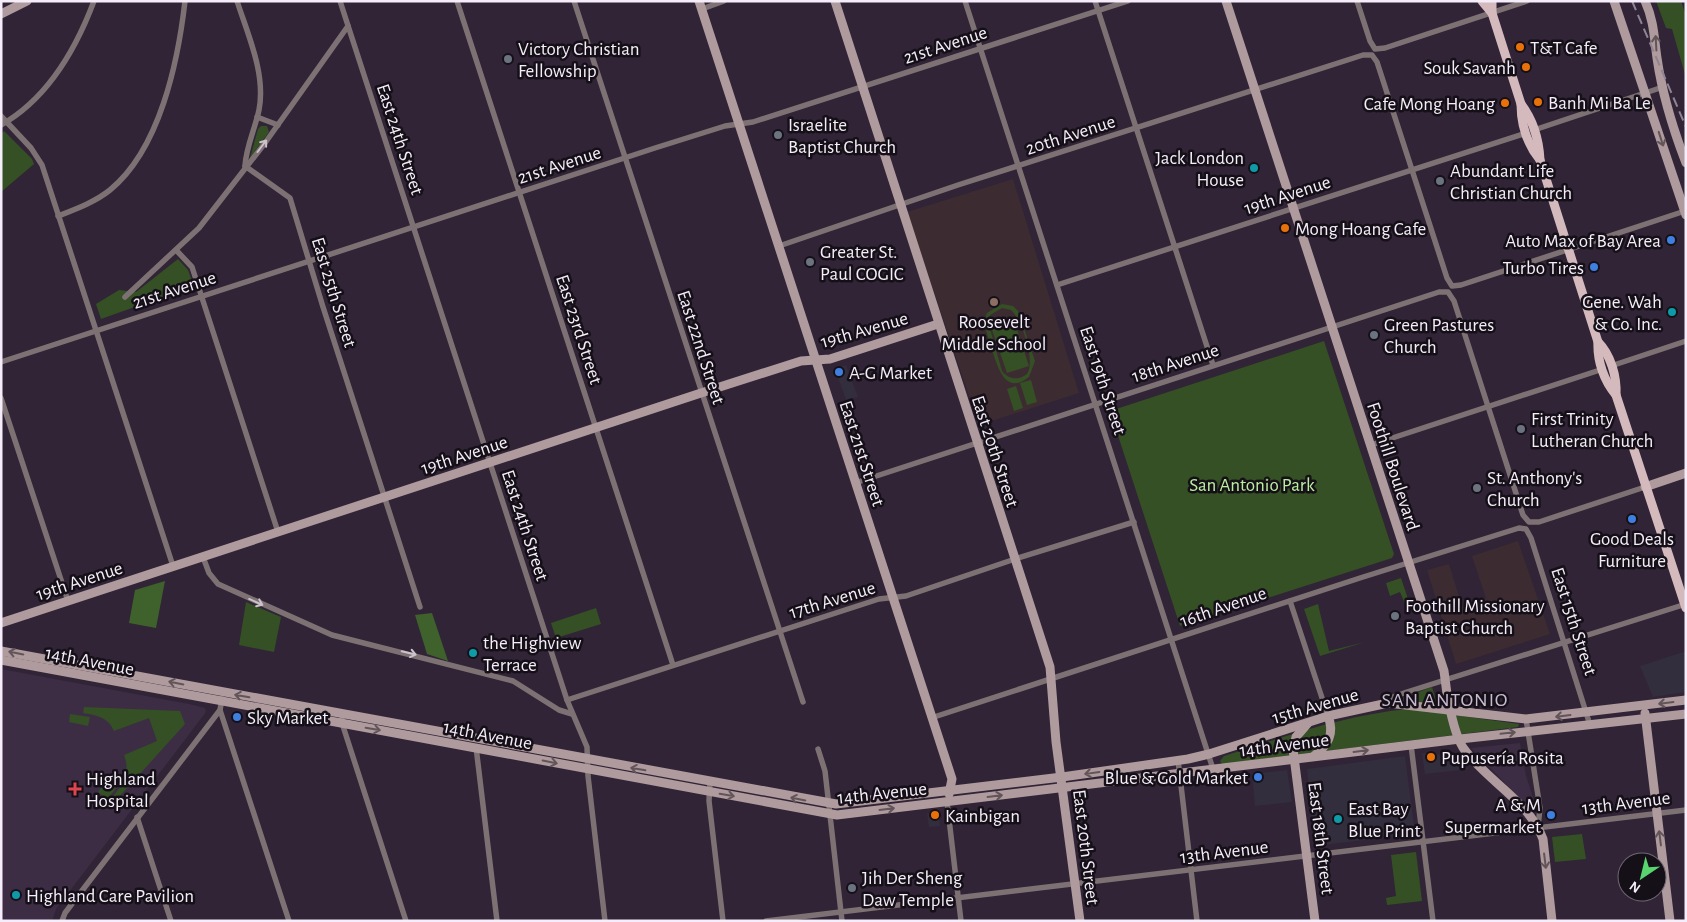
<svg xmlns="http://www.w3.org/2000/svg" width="1687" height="922" viewBox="0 0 1687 922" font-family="'Alegreya Sans',sans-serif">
<rect width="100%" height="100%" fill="#302436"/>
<!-- commercial -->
<g fill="#322e3e">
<path d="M846,365L858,397L846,400L835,369Z"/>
<path d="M1686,651V692L1653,697L1640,666Z"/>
<path d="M1422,753L1444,755L1469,769L1425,774Z"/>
<path d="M1405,756L1415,834L1315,846L1307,769Z"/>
<path d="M1287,770L1292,802L1255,806L1252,774Z"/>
<path d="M938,812L940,826L929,827L927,813Z"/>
</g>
<!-- built -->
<g fill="#3c2d44">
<path d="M1,669L189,704L205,708L206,712L56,909L52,921H1Z"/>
<path d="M1520,743L1526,776L1534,800L1535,811H1532L1471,748Z"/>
</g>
<!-- education -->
<g fill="#3d2b32">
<path d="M1013,179L1079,393L979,425L907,212Z"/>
<path d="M1518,541L1550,634L1456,664L1427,570L1449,564L1462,606L1486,598L1472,556Z"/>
</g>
<!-- green -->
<g fill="#345024" fill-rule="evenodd">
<path d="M1656,1H1681L1686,16V78L1672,29L1666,28Z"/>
<path d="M261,126H267L269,132L250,158L258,129Z"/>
<path d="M4,131L32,159L34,164L1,192V134Z"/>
<path d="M178,259L188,270L194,286L101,319L96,304L119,290L136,292Z"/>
<path d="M1002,304L1013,306L1018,311L1035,361L1029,377C1005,396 998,367 992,350C989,338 982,325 987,313ZM1002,308L1011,310C1022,320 1036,361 1027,374C1018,381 1008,379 1002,371L988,322L990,315Z"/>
<path d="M1014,320L1029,366L1007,373L991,327Z"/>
<path d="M1324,341L1394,554L1392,558L1180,626L1110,411Z"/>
<path d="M1031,380L1037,402L1027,405L1020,383Z"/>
<path d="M1016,386L1023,408L1014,411L1007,389Z"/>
<path d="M1401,578L1409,602L1408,605L1405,604L1400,592L1390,596L1386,583Z"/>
<path d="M246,602L281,617L274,652L239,645Z"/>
<path d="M1318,604L1329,651L1365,642L1320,656L1304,609Z"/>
<path d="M596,608L601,624L556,638L551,623Z"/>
<path d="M1432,687L1440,713L1519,724L1518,727L1222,764L1220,761L1224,756C1284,737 1344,715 1408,709L1397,700Z"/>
<path d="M84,707L180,711L185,724L110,807L108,803C119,789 132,775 124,755L157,741L149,718L114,731C108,717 96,715 83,713Z"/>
<path d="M70,714L90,717L88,726L69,722Z"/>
<path d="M111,775L120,783L107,800L98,792Z"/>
<path d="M1582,834L1586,859L1555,862L1552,837Z"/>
<path d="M1416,852L1422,901L1387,905L1386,898L1396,896L1391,855Z"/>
</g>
<!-- forest -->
<g fill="#3f612c">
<path d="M165,581L156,628L129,623L135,590Z"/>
<path d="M432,613L448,661L427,654L415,615Z"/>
</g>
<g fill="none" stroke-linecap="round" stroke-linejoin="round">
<!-- street -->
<g stroke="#7e7173" stroke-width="5.5">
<path d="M237,1C248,35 266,74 259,110C255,129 246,147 245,166"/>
<path d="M340,1L567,700L587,747L588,776L605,921"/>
<path d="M457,1L673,665"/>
<path d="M574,1L803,702"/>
<path d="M965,1L1213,769"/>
<path d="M1095,1L1213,365"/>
<path d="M1357,1L1370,41L1375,49L1385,48L1527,1"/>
<path d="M702,9L724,1"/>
<path d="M1,116L31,148L42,165L173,566"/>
<path d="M257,117L278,125"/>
<path d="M1,125C47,99 76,49 94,1"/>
<path d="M1534,130L1663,87"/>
<path d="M245,166L290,198L323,307L420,607"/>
<path d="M58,216C76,209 95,202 110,190C160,149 178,62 185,1"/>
<path d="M779,246L958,185L1363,55H1372L1377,62L1447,278L1452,286L1461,285L1685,211"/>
<path d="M177,251L192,267L278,532"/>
<path d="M1057,285L1526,133"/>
<path d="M125,297L199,228L265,143L348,26"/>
<path d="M1,362L655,148L725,126L753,122L1128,1"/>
<path d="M1611,366L1686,341"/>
<path d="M1,398L68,601"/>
<path d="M1371,445L1603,369"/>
<path d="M855,483L1439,292H1448L1454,301L1523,515L1529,522H1539L1645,487"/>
<path d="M203,557L209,573L218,584L332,635L513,681L559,710L572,714"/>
<path d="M1290,601L1328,716"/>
<path d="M567,700L879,599L906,596L1015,559L1134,522"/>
<path d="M1388,703L1393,697L1407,692L1686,604"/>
<path d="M220,710L289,921"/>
<path d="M342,714V723L406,921"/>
<path d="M931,718L1360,578L1519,528L1526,529L1531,538L1590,725"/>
<path d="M1526,719L1540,808L1538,827"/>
<path d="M1411,745L1433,921"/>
<path d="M476,747L497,921"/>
<path d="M818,749L825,771L842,921"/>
<path d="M1178,760L1197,921"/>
<path d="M710,782L709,801L723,921"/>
<path d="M947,802L961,921"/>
<path d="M137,817L171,921"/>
<path d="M62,921L65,913L220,710L222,699"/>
<path d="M766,921L1686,810"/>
</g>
<!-- secondary -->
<g stroke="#af9a9d" stroke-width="9">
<path d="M699,1L952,779L949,794"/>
<path d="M835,1L1050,667L1056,742L1080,921"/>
<path d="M1226,1L1444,671C1446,691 1453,734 1464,749C1487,781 1529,801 1543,839L1552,921"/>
<path d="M1614,1L1686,215"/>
<path d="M1645,1C1654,21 1654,37 1657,58C1662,93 1673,129 1686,163"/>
<path d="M1,14L27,1"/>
<path d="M1645,487L1686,473"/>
<path d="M1,623L701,393L801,361L830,359L938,324"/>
<path d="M1,651L836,804L1062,777L1188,759L1209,754L1328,716L1388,703L1526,719L1686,700"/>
<path d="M1,660L837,815L1460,739L1686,714"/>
<path d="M1645,713L1670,921"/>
<path d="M1308,723L1296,737L1293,749L1315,921"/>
<path d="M1314,756C1328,745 1335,734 1328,716"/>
</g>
<!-- primary -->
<g stroke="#d4b9bd" stroke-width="9">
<path d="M1482,1L1492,13"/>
<path d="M1492,1V13L1521,104C1521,124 1527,144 1540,160"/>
<path d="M1521,104C1533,120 1539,140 1540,160L1598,342C1597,361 1604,381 1616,395L1686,608"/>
<path d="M1598,342C1611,355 1617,377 1616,395"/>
</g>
<!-- rail -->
<path stroke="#8e8493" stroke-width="2" stroke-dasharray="10 5" stroke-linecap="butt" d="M1632,1L1686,127"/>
</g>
<!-- one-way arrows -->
<defs><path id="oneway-shaft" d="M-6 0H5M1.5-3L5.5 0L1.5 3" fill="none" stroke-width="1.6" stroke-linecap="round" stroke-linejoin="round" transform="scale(1.25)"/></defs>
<g stroke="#62555a">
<use href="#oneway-shaft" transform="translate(1656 43) rotate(-93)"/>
<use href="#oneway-shaft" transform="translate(1661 139) rotate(72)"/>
<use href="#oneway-shaft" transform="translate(16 653) rotate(-169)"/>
<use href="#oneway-shaft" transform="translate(176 683) rotate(-169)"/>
<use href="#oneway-shaft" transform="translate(242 696) rotate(-170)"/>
<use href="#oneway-shaft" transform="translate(1666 703) rotate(173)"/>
<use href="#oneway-shaft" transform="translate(1563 716) rotate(173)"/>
<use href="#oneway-shaft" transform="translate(373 729) rotate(10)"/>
<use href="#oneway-shaft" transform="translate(1508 733) rotate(-6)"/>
<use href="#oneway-shaft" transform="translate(1361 751) rotate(-7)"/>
<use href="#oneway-shaft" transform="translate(550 762) rotate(11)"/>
<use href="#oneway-shaft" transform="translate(638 769) rotate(-170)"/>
<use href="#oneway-shaft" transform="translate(1092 773) rotate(172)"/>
<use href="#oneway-shaft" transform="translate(727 795) rotate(10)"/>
<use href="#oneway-shaft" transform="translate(995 796) rotate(-7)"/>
<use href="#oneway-shaft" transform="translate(798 799) rotate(-169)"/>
<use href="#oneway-shaft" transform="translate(887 809) rotate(-7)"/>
<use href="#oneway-shaft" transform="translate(1660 838) rotate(-97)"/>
<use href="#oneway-shaft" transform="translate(1545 861) rotate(83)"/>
</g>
<g stroke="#cbc2ca">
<use href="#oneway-shaft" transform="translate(262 146) rotate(-53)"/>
<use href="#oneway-shaft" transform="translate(256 602) rotate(24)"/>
<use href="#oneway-shaft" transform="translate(409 653) rotate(13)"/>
</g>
<!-- markers -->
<g fill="#e8710a" stroke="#151018" stroke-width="2">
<circle cx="1520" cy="47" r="5"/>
<circle cx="1526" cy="67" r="5"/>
<circle cx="1538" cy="102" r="5"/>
<circle cx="1505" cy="103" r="5"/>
<circle cx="1285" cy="228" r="5"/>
<circle cx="1431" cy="757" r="5"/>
<circle cx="935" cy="815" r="5"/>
</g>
<g fill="#6b7280" stroke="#151018" stroke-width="2">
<circle cx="508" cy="59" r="5"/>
<circle cx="778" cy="135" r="5"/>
<circle cx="1440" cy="181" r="5"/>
<circle cx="810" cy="262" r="5"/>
<circle cx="1374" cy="335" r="5"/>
<circle cx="1521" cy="429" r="5"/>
<circle cx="1477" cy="488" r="5"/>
<circle cx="1395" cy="616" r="5"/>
<circle cx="852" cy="888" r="5"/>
</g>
<g fill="#0f9aa8" stroke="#151018" stroke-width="2">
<circle cx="1254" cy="168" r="5"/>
<circle cx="1672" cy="312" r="5"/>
<circle cx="473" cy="653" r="5"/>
<circle cx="1338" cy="819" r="5"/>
<circle cx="16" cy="895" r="5"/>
</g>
<g fill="#3f7fe0" stroke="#151018" stroke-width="2">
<circle cx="1671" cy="240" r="5"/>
<circle cx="1594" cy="267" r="5"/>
<circle cx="839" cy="372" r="5"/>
<circle cx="1632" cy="519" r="5"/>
<circle cx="237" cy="717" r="5"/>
<circle cx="1258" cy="777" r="5"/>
<circle cx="1551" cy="815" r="5"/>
</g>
<circle fill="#8d6e63" stroke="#151018" stroke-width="2" cx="994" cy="302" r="5"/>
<path fill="#e0444e" stroke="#151018" stroke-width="2" d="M72.5 781.5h5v5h5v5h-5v5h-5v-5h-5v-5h5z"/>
<g text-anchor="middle" stroke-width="5" stroke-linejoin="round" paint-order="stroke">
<!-- street labels -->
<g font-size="19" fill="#f5edf9" stroke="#151018">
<text transform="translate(945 44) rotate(-18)" y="7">21st Avenue</text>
<text transform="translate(1070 134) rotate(-18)" y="7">20th Avenue</text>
<text transform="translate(401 139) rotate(72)" y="7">East 24th Street</text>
<text transform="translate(559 164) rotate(-18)" y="7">21st Avenue</text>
<text transform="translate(1287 194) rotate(-18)" y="7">19th Avenue</text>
<text transform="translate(174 289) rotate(-18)" y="7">21st Avenue</text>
<text transform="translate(335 292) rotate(73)" y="7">East 25th Street</text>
<text transform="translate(580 329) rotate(72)" y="7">East 23rd Street</text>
<text transform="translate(864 329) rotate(-16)" y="7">19th Avenue</text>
<text transform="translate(702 347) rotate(72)" y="7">East 22nd Street</text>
<text transform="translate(1175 362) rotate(-18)" y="7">18th Avenue</text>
<text transform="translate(1104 380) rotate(72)" y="7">East 19th Street</text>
<text transform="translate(996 451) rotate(72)" y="7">East 20th Street</text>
<text transform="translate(863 453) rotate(72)" y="7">East 21st Street</text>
<text transform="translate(464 454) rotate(-18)" y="7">19th Avenue</text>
<text transform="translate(1394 466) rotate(72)" y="7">Foothill Boulevard</text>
<text transform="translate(526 525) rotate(72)" y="7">East 24th Street</text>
<text transform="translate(79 580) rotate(-18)" y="7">19th Avenue</text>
<text transform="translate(832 599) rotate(-17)" y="7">17th Avenue</text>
<text transform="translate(1223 606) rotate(-19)" y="7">16th Avenue</text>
<text transform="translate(1575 621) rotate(72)" y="7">East 15th Street</text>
<text transform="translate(90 660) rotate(11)" y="7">14th Avenue</text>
<text transform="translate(1315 705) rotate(-16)" y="7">15th Avenue</text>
<text transform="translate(488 734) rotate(11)" y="7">14th Avenue</text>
<text transform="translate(1284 744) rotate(-7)" y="7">14th Avenue</text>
<text transform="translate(882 792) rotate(-6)" y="7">14th Avenue</text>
<text transform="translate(1626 802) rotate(-7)" y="7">13th Avenue</text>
<text transform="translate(1322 838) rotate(83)" y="7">East 18th Street</text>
<text transform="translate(1087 847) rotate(83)" y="7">East 20th Street</text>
<text transform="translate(1224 851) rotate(-7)" y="7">13th Avenue</text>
</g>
<!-- poi labels -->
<g font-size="19" fill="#f5edf9" stroke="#151018" text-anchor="start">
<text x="1530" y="54">T&amp;T Cafe</text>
<text x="518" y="55">Victory Christian<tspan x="518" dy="22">Fellowship</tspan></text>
<text x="1516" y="74" text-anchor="end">Souk Savanh</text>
<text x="1548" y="109">Banh Mi Ba Le</text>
<text x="1495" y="110" text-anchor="end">Cafe Mong Hoang</text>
<text x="788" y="131">Israelite<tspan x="788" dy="22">Baptist Church</tspan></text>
<text x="1244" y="164" text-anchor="end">Jack London<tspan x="1244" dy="22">House</tspan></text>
<text x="1450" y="177">Abundant Life<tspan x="1450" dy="22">Christian Church</tspan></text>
<text x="1295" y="235">Mong Hoang Cafe</text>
<text x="1661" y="247" text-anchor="end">Auto Max of Bay Area</text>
<text x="820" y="258">Greater St.<tspan x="820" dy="22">Paul COGIC</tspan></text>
<text x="1584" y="274" text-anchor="end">Turbo Tires</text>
<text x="1662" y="308" text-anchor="end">Gene. Wah<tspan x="1662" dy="22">&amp; Co. Inc.</tspan></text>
<text x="994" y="328" text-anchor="middle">Roosevelt<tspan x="994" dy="22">Middle School</tspan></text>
<text x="1384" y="331">Green Pastures<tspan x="1384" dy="22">Church</tspan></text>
<text x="849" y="379">A-G Market</text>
<text x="1531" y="425">First Trinity<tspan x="1531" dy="22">Lutheran Church</tspan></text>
<text x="1487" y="484">St. Anthony's<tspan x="1487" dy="22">Church</tspan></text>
<text x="1632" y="545" text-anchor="middle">Good Deals<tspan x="1632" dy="22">Furniture</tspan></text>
<text x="1405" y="612">Foothill Missionary<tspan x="1405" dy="22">Baptist Church</tspan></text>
<text x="483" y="649">the Highview<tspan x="483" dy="22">Terrace</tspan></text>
<text x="247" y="724">Sky Market</text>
<text x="1441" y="764">Pupusería Rosita</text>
<text x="1248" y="784" text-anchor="end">Blue &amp; Gold Market</text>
<text x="86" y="785">Highland<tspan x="86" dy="22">Hospital</tspan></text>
<text x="1541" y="811" text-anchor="end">A &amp; M<tspan x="1541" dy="22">Supermarket</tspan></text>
<text x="1348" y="815">East Bay<tspan x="1348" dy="22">Blue Print</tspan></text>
<text x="945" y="822">Kainbigan</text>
<text x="862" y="884">Jih Der Sheng<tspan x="862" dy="22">Daw Temple</tspan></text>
<text x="26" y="902">Highland Care Pavilion</text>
</g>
<!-- park labels -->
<g font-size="19" fill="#bbef9f" stroke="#151018">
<text x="1252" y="491">San Antonio Park</text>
</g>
<!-- neighbourhood labels -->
<g font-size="20" letter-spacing="1" fill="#c9bad1" stroke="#151018">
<text x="1445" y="706">SAN ANTONIO</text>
</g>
</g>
<!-- border -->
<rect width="1687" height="922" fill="none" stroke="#f5edf9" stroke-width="5"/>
<!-- north arrow -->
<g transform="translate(1642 877) rotate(215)"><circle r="24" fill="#151018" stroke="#6f6872"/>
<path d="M0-4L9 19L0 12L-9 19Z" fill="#59d56f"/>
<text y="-8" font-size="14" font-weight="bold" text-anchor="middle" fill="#f5edf9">N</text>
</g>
</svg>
